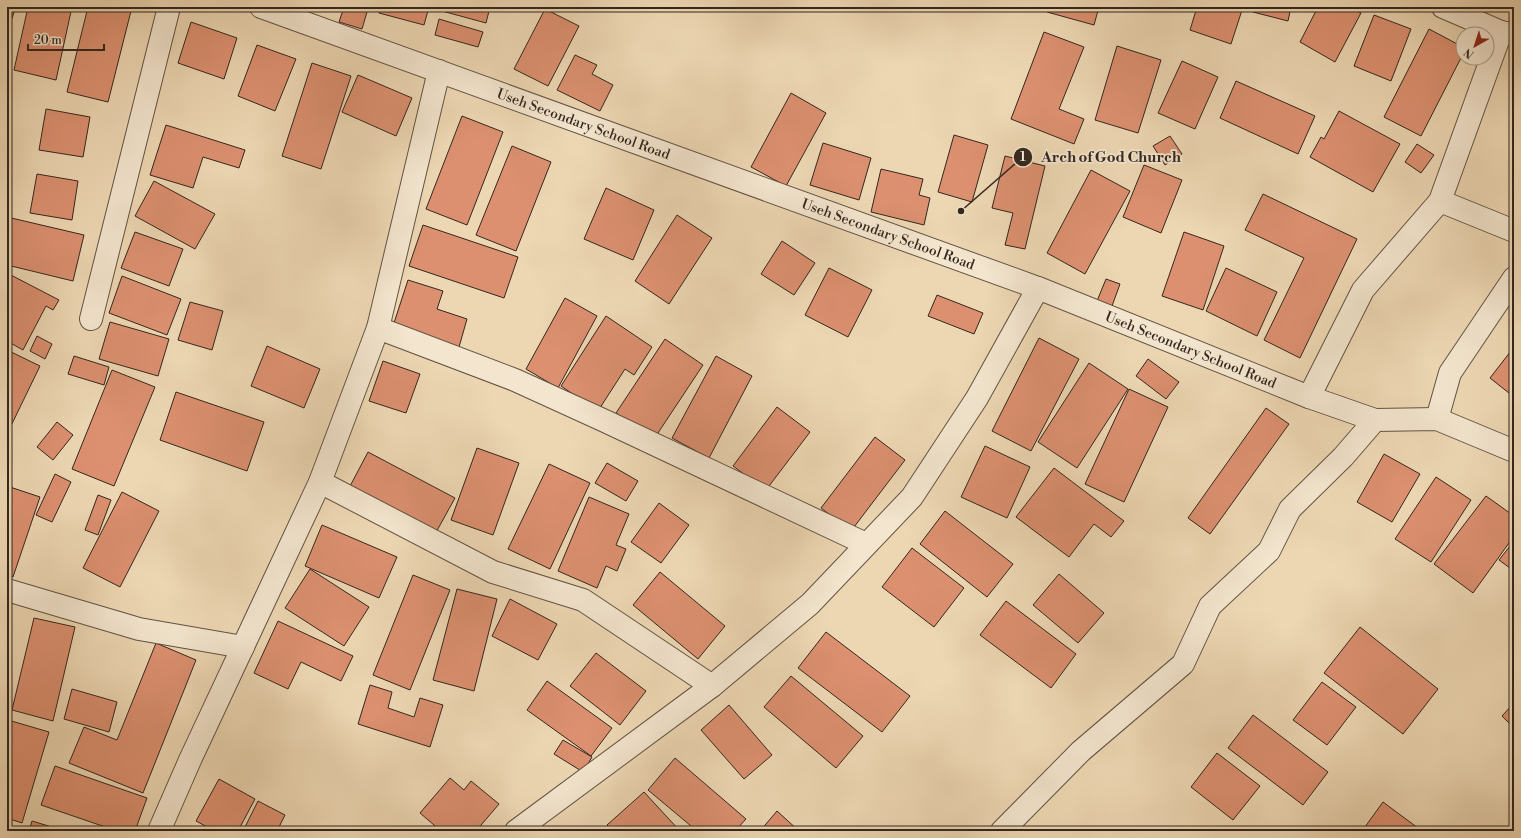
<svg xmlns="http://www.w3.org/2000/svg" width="1521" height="838" viewBox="0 0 1521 838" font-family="'Libre Bodoni',serif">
<rect width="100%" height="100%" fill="#edd7b3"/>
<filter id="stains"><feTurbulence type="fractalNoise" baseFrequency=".005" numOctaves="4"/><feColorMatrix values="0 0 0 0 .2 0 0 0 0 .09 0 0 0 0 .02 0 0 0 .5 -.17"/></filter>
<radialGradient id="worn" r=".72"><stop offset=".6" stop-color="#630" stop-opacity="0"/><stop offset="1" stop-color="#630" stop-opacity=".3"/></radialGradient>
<!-- building -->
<g fill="#dc9070" stroke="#33271e">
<path d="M7,7H16L7,32Z"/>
<path d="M28,7H72L56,80L14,70Z"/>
<path d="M88,7H115L131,11L108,102L67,92Z"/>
<path d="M344,7H353L367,12L362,29L339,22Z"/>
<path d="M381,7H429L424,25L379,13Z"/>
<path d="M443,7H490L486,23L442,11Z"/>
<path d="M1049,7H1099L1094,25L1047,12Z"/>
<path d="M1197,7H1243L1231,44L1190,30Z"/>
<path d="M1254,7H1291L1288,21L1253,12Z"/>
<path d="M1318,7H1350L1361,13L1335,62L1300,42Z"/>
<path d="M545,9L579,26L548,86L514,69Z"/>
<path d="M1374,15L1411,29L1391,81L1354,66Z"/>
<path d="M439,19L483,32L478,47L435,35Z"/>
<path d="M191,22L237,38L224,79L178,63Z"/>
<path d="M1429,29L1463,47V54L1421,136L1384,117Z"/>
<path d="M1044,32L1084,47L1059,109L1084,119L1074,144L1011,119Z"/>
<path d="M257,45L296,59L275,111L238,96Z"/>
<path d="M1117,46L1161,60L1138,133L1095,120Z"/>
<path d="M575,55L597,65L592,74L613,85L600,111L557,90Z"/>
<path d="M1182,61L1218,77L1195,129L1158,113Z"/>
<path d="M312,63L351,76L321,169L282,156Z"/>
<path d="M358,75L412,98L396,136L342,112Z"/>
<path d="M1236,81L1315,116L1298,154L1220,118Z"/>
<path d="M791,93L826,113L786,186L751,167Z"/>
<path d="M46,109L90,117L83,157L39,150Z"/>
<path d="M1339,111L1400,144L1373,192L1310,157L1321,137L1324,139Z"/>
<path d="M462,116L503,132L467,225L426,209Z"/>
<path d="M166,125L245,150L239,168L203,157L193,188L150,175Z"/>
<path d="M954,135L988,145L972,202L938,192Z"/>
<path d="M1170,136L1182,154L1165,165L1153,146Z"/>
<path d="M823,143L871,158L859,200L810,185Z"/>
<path d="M1417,144L1434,155L1421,173L1405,162Z"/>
<path d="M512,146L551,162L516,251L476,235Z"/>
<path d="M1005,156L1045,166L1025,249L1005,245L1013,213L992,208Z"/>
<path d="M1144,165L1182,180L1161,233L1123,217Z"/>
<path d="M881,169L923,179L919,195L930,198L924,225L871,212Z"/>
<path d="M1091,170L1130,191L1085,274L1047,253Z"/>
<path d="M37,174L78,181L72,220L30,213Z"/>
<path d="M154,181L215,214L195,249L135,216Z"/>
<path d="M606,188L654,210L633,260L584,239Z"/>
<path d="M1263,194L1357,239L1300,358L1264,340L1304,258L1245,230Z"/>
<path d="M677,215L712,238L669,304L635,281Z"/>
<path d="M7,217L84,235L73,281L7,265Z"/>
<path d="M423,225L518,257L504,298L409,266Z"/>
<path d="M135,232L183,249L169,286L121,268Z"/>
<path d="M1184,232L1224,246L1203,310L1162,296Z"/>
<path d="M782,241L815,263L794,295L761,274Z"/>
<path d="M829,268L872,290L848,337L805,315Z"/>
<path d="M1226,268L1277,292L1257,336L1206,311Z"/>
<path d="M7,273L59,300L53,310L46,306L23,350L7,341Z"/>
<path d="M122,276L181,299L167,335L109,313Z"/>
<path d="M1106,279L1120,284L1112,306L1097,301Z"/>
<path d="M408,280L443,291L437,309L467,319L459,347L393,326Z"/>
<path d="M937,295L983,313L974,334L928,316Z"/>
<path d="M565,298L597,316L558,388L526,369Z"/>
<path d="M190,302L223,311L212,350L178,340Z"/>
<path d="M606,316L652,347L634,375L625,369L598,411L561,386Z"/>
<path d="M110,322L169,339L158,376L99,359Z"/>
<path d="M37,336L52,344L45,359L30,351Z"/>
<path d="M1039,338L1079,359L1031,451L992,431Z"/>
<path d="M665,339L703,365L654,439L616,413Z"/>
<path d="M267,346L320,369L304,408L251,386Z"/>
<path d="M1514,347V397L1490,378Z"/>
<path d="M7,350L40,366L7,434Z"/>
<path d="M74,356L109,367L104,385L68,374Z"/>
<path d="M716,356L752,376L709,458L672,438Z"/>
<path d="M1148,359L1179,382L1166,399L1136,376Z"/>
<path d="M383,361L420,374L406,413L369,401Z"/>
<path d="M1089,363L1128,389L1077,468L1038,442Z"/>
<path d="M112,370L155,387L114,486L72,469Z"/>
<path d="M1129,389L1168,407L1124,502L1085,484Z"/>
<path d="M176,392L264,422L247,471L160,440Z"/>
<path d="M777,407L810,432L766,490L733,466Z"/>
<path d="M1266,408L1289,424L1210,534L1188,518Z"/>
<path d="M57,422L73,435L53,460L37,447Z"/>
<path d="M875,437L905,460L851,531L821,508Z"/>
<path d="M985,446L1030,467L1007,518L961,497Z"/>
<path d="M477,448L519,463L493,535L451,520Z"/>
<path d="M368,452L455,498L434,536L348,490Z"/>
<path d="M1384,454L1420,474L1392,522L1357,502Z"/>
<path d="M607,463L638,481L626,501L595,483Z"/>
<path d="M549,464L590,483L550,569L508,549Z"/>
<path d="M1054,468L1124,521L1111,537L1094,524L1069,557L1016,517Z"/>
<path d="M55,474L71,482L52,522L36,515Z"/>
<path d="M1436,477L1471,500L1431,562L1395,539Z"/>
<path d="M7,486L40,497L13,577L7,575Z"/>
<path d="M122,492L159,511L120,587L83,568Z"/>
<path d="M98,495L111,500L98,535L85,530Z"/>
<path d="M1486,496L1514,516V536L1473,593L1434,564Z"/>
<path d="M589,497L629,514L616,545L626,549L617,571L606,566L597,588L558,571Z"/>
<path d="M659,503L689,525L661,563L631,542Z"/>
<path d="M945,511L1013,564L987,597L920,544Z"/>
<path d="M322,525L397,557L379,598L305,566Z"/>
<path d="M1514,541V571L1499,560Z"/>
<path d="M912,548L964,588L934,627L882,587Z"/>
<path d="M310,569L369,607L344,646L285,608Z"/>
<path d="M660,572L725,626L698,659L633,605Z"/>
<path d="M1059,574L1104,613L1078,643L1033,605Z"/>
<path d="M413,575L450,590L410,690L373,675Z"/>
<path d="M457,589L497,599L474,691L433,680Z"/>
<path d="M510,599L557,624L538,660L492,636Z"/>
<path d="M1006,601L1076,654L1051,688L980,635Z"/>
<path d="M34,618L75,627L53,721L12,710Z"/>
<path d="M278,621L353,656L341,681L301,662L288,689L254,673Z"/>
<path d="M1360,627L1438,689L1403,734L1324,673Z"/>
<path d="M826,632L910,696L882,732L798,668Z"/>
<path d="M156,643L196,660L143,793L69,763L84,727L117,740Z"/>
<path d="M596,653L646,691L620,725L570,686Z"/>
<path d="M791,676L863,736L836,768L764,707Z"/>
<path d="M547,681L612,728L591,756L527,710Z"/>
<path d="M1322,682L1356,707L1327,745L1293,720Z"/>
<path d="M370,685L392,692L388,708L414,717L420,698L443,705L430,747L358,724Z"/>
<path d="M72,689L117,702L109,732L64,719Z"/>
<path d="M1514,703V728L1502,716Z"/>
<path d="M729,705L772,755L744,779L701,730Z"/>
<path d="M1253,715L1328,772L1303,805L1228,748Z"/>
<path d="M8,720L49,732L22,823L7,818Z"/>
<path d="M563,740L592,757L583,772L554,754Z"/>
<path d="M1217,753L1260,786L1233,820L1191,787Z"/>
<path d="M675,758L746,819L735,831H697L648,790Z"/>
<path d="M55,766L147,798L135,831H117L41,805Z"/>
<path d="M450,778L464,790L471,781L499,804L476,831H441L420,813Z"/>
<path d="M219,779L255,799L238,831H215L196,821Z"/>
<path d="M644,792L680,831H613L607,825Z"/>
<path d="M258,801L285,815L277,831H243Z"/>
<path d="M1383,802L1422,831H1362Z"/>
<path d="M777,811L799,831H760Z"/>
<path d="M32,821L65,831H29Z"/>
<path d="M598,826L603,831H592Z"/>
</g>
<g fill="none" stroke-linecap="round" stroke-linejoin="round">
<defs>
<g id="street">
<path id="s1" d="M261,7L1038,288L1309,397L1375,420L1437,419L1514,451"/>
<path d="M1443,7L1501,32L1514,34"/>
<path d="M1440,201L1514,231"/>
<path d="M91,319L169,7"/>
<path d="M378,328L515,380L605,421L866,544"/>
<path d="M1309,397L1363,290L1440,201L1501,32"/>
<path d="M1437,419L1450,373L1514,278"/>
<path d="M320,482L493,572L583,600L712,686"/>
<path d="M7,590L139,629L243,647"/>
<path d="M159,831L190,760L320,482L378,328L439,71"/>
<path d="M516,831L712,686L810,604L912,497L977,398L1038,288"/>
<path d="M1002,831L1081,751L1183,664L1210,606L1269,551L1290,509L1343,457L1375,420"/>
</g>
</defs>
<!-- street casing -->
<use href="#street" stroke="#625343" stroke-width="24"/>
<!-- street -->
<use href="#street" stroke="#f3e5ce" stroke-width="22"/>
</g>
<g text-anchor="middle" stroke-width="3.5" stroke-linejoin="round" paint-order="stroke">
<!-- street labels -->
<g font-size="14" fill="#33271e" stroke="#f3e5ce">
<text dy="5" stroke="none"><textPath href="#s1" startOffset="343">Useh Secondary School Road</textPath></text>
<text dy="5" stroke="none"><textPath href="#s1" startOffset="667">Useh Secondary School Road</textPath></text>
<text dy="5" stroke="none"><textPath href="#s1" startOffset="991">Useh Secondary School Road</textPath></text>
</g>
</g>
<!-- callouts -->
<path fill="none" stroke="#33271e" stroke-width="1.5" d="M961 211L1023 157"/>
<g fill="#33271e" stroke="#f3e5ce" stroke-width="1.5">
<circle cx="961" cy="211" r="4"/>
<circle cx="1023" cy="157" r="10"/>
</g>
<g font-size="12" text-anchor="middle" font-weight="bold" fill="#fff">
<text x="1023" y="161">1</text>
</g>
<g font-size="15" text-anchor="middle" font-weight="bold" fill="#33271e" stroke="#f3e5ce" stroke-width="3.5" stroke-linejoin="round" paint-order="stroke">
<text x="1111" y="162">Arch of God Church</text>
</g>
<!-- margin -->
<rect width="1521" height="838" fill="none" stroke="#edd7b3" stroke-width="24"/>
<rect x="8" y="8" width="1505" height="822" fill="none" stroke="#33271e" stroke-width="2"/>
<rect x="12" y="12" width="1497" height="814" fill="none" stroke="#33271e"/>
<!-- north arrow -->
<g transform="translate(1475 46) rotate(219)"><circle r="19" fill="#f3e5ce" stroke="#a69988"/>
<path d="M0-3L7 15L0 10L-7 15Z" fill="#8f2418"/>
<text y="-6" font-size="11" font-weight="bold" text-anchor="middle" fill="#33271e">N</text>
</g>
<!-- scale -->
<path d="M28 44v6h76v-6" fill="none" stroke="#33271e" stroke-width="2"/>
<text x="34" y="44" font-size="12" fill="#33271e" stroke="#f3e5ce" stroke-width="3" paint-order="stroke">20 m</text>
<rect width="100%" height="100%" filter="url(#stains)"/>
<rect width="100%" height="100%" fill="url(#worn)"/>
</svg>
